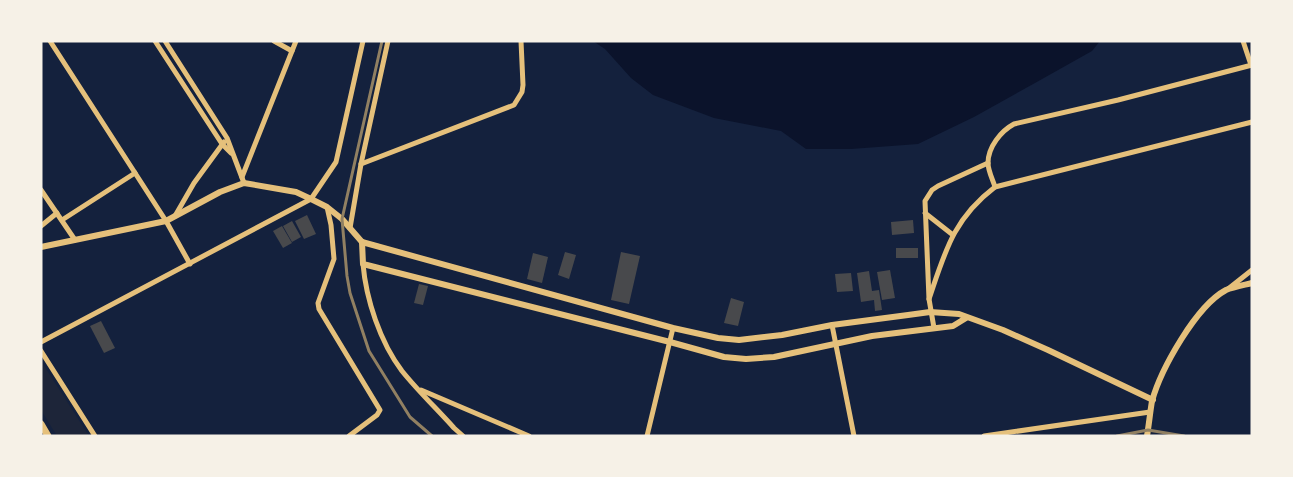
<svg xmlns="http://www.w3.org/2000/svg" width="1293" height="477" viewBox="0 0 1293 477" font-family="Inter,sans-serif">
<rect width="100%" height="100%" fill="#14213d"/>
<!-- green -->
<path fill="#1d2539" d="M41,361L89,436H57L41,410Z"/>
<!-- water -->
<path fill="#0b132b" d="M593,41H1100L1092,51L1035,83L974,117L918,144L851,149H806L781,131L714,118L653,95L631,78L605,49Z"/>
<!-- building -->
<g fill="#48494c">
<path d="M307,215L316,234L304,239L295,221Z"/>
<path d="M913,220L914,233L892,235L891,222Z"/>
<path d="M292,221L301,237L292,242L283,226Z"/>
<path d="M282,226L292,243L283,248L273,231Z"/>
<rect x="896" y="248" width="22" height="10"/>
<path d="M565,252L576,255L569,279L558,275Z"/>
<path d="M621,252L640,256L629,304L611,300Z"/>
<path d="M533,253L548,257L542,283L527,279Z"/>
<path d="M890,270L895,298L882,300L877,272Z"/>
<path d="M869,271L872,291L879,290L882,310L875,311L874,300L861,302L857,273Z"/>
<path d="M851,273L853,291L837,292L835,274Z"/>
<path d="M419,284L428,286L423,305L414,303Z"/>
<path d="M731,298L744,302L738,326L724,323Z"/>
<path d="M101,321L115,348L104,353L90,326Z"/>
</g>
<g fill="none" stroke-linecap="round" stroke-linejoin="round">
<!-- minor -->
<g stroke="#e5c07b" stroke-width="5">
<path d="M50,41L166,221L190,264"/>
<path d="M155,41L222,144L231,153"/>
<path d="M165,41L227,138L244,183"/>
<path d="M274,41L292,51"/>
<path d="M1243,41L1251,65"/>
<path d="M361,164L514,105L522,92L523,85L521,41"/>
<path d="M242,177L296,41"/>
<path d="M995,187C993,180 988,171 988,163C988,147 1001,131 1014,124L1118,100L1252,65"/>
<path d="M41,190L75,240"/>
<path d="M327,207L331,225L334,259L318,303L319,309L380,410L377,415L349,436"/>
<path d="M925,213L953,235"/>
<path d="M175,216L194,183L224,142"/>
<path d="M62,220L135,173"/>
<path d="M41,226L57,213"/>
<path d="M350,228L361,164L388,41"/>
<path d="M363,264C366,299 380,342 402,371C418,391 437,409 454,428L463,436"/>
<path d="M1228,289L1252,270"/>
<path d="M929,299C945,252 953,219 995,187L1252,122"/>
<path d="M832,325L854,436"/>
<path d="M934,328L929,299L925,201L932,190L938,186L988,163"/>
<path d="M41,342L311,199L336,162L363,41"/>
<path d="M41,351L95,436"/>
<path d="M421,390L529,436"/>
<path d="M647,436L673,328"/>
<path d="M984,436L1150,412"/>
</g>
<!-- tertiary -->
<g stroke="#e5c07b" stroke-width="6">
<path d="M362,242L673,328L718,338L739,340L782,335L832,325L908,315L930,312L959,314L1003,330L1048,350L1153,400"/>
<path d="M362,242L363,264L670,342L724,357L746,359L774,357L872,336L953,326L966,318"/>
<path d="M41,247L166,221L220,192L244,183L296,192L311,199L327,207L342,219L362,242"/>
<path d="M1147,436C1149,424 1150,413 1152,401C1161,369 1196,306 1226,290C1233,287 1244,285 1252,283"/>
</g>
<!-- secondary -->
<path stroke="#e5c07b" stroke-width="7" d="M41,424L48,436"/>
<!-- rail -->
<g stroke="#918062" stroke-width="3">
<path d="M382,41L342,219L347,276L350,293L369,351L410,417L432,436"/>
<path d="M1117,436L1148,430L1184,436"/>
</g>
</g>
<!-- border -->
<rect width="1293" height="477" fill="none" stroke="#f6f1e7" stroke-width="85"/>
</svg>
